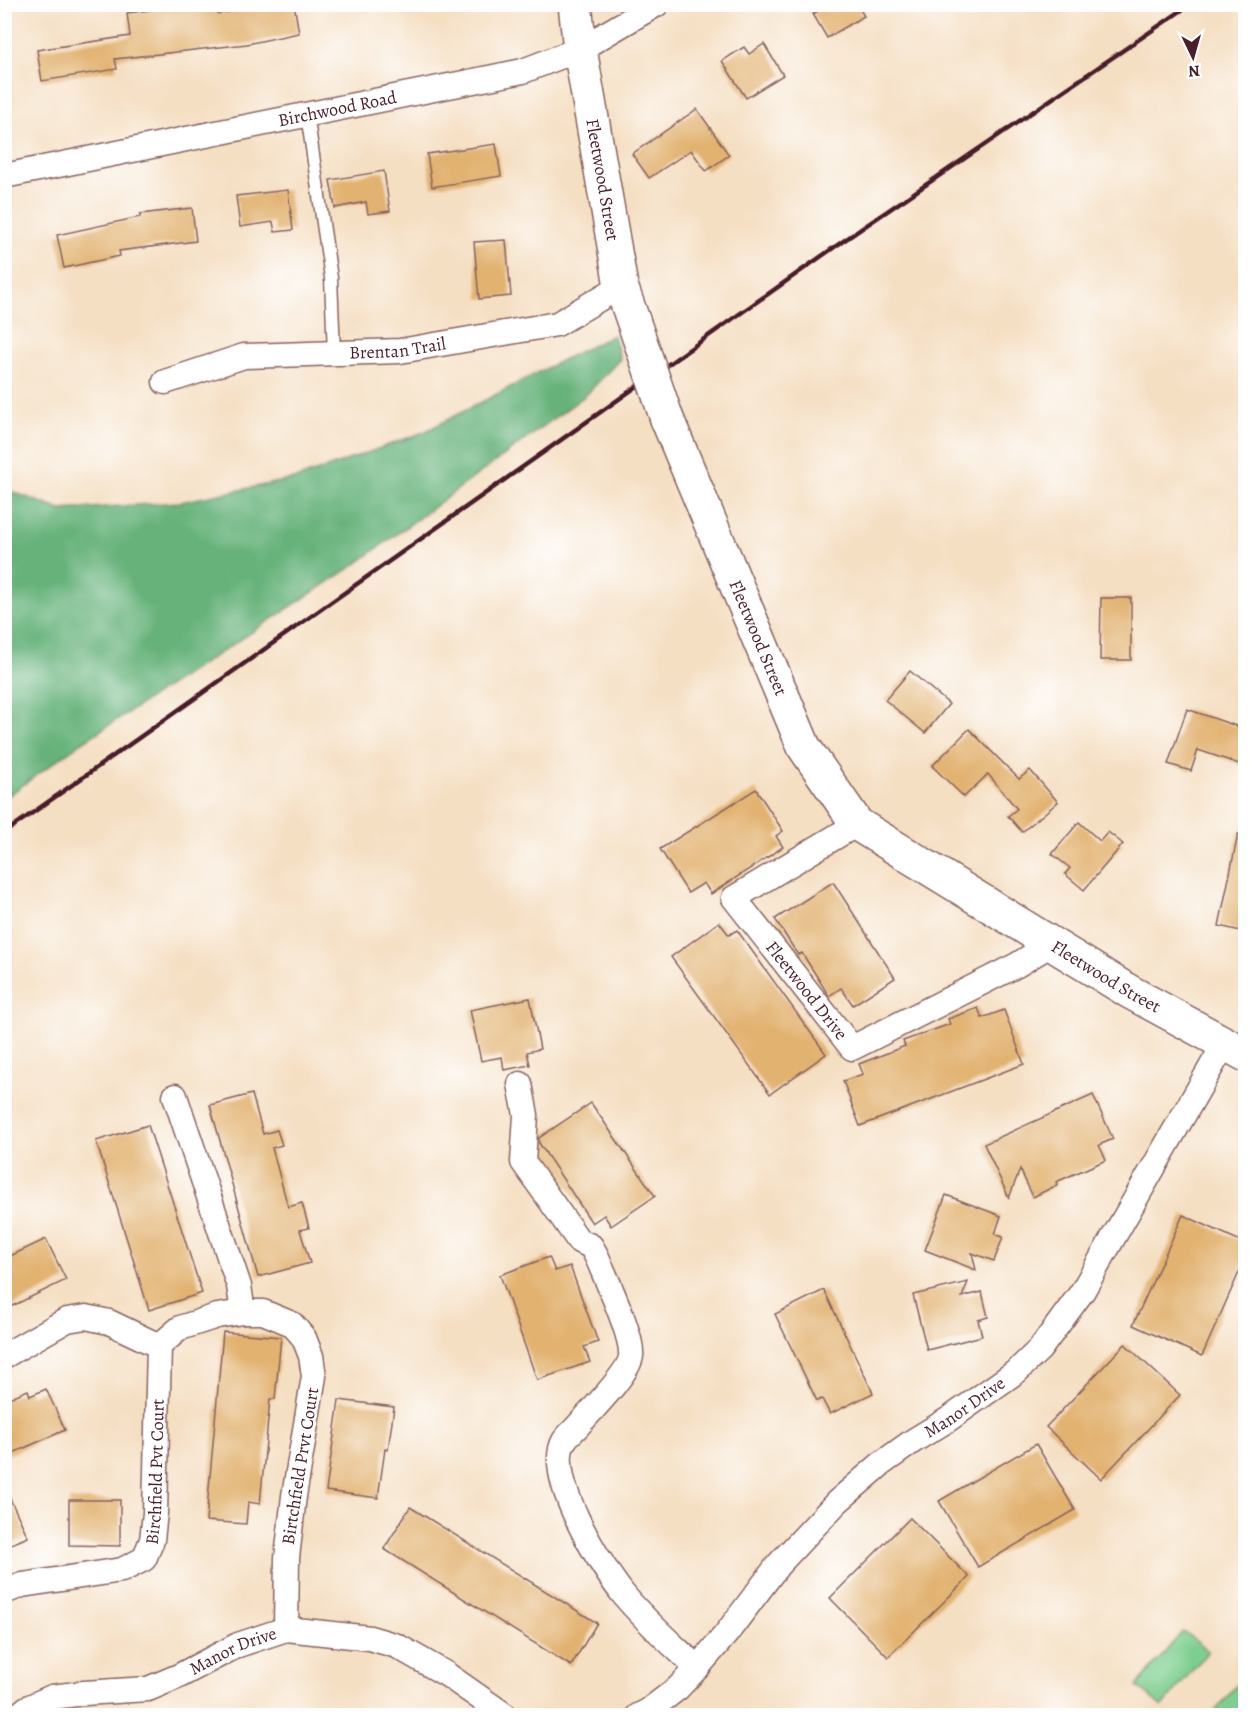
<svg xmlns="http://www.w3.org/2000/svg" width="1250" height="1720" viewBox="0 0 1250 1720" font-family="Alegreya,serif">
<rect width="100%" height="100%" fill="#fff"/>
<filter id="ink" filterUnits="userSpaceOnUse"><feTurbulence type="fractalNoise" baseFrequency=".0167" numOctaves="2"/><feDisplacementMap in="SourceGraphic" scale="12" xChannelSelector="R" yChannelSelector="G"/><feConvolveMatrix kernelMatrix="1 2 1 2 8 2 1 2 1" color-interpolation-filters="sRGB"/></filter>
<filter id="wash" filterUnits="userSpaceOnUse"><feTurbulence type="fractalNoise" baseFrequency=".008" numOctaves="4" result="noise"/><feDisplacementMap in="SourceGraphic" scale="24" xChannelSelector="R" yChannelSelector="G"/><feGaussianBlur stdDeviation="1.35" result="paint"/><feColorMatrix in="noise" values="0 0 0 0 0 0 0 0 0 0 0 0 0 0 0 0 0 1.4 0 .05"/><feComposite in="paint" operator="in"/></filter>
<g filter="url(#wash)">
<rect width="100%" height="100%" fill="#f5dfc3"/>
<!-- green -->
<g fill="#7ecf8f" stroke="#64775d" stroke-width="1.5">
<path d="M1183,1631L1208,1651L1162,1707L1137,1686Z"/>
<path d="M1242,1679L1245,1683V1715H1212Z"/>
</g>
<!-- forest -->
<path fill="#66b27a" stroke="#586852" stroke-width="1.5" d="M614,335L620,359L586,395L352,567L81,743L5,798V489L61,510L180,502L299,478L424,432L570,356Z"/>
<g id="blocks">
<!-- building -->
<g fill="#e2b271">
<path d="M196,4H217L218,14L266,4H294L299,33L247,44L115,59L117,69L42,81L37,50L130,36L127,13Z"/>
<path d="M830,4H857L864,16L827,38L813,14Z"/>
<path d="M764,44L783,75L746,98L722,61L744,47L749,54Z"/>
<path d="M697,109L729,155L706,171L691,150L649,178L632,154Z"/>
<path d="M496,144L501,176L432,187L427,154Z"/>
<path d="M384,171L390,211L368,214L366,202L335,208L330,180Z"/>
<path d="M288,190L293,230L275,232L273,222L240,227L236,196Z"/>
<path d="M192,208L196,241L119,251L120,256L64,268L57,235L140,217V214Z"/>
<path d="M506,240L511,296L479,299L474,242Z"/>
<path d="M1101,598H1131V660H1100Z"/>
<path d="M910,671L949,704L925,733L885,700Z"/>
<path d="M1187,709L1245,729V766L1198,750L1191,771L1168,764Z"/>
<path d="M969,729L1019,779L1030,770L1058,802L1022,832L1008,816L1017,809L988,774L964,797L932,766Z"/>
<path d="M756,789L783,831L776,836L783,847L711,894L704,883L688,893L660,849Z"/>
<path d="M1079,822L1100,841L1108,832L1123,844L1084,890L1065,874L1070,868L1052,854Z"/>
<path d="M1238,834L1245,835V932L1219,926Z"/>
<path d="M833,882L895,978L853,1005L841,988L829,996L802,953L798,955L775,919Z"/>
<path d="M719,922L729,935L737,930L826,1054L770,1094L671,957Z"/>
<path d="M530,998L540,1049L527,1052L530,1065L504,1070L502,1057L481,1061L470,1010Z"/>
<path d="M978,1008L982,1018L1004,1010L1024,1064L860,1126L843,1081L863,1074L859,1064L905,1046L903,1041L950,1024L948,1019Z"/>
<path d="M252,1094L263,1134L277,1130L282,1145L272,1148L288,1207L302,1203L309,1228L300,1230L310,1263L258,1277L210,1105Z"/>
<path d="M1093,1095L1113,1139L1099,1145L1106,1160L1056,1182L1057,1185L1033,1197L1020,1169L1009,1198L984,1144Z"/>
<path d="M591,1103L655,1196L611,1226L604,1215L592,1223L539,1143V1138Z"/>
<path d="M148,1125L202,1293L149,1310L96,1141Z"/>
<path d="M946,1195L1001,1216L995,1234L1003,1237L994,1261L972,1253L976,1270L925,1250Z"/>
<path d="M1183,1215L1245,1243V1259L1202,1356L1133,1325Z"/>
<path d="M46,1239L66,1280L4,1310V1259Z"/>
<path d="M549,1257L555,1271L570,1266L598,1342L584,1347L590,1362L537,1380L500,1275Z"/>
<path d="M968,1282L962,1297L982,1292L988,1317L978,1320L982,1336L927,1350L913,1295Z"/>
<path d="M824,1290L873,1393L830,1414L822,1399L817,1401L775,1314Z"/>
<path d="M223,1332L281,1337L275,1399H270L260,1504L248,1502L246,1524L206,1521Z"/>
<path d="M1125,1344L1180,1395L1101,1479L1046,1427Z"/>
<path d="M46,1389L65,1430L4,1457V1400L28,1390L30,1396Z"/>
<path d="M339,1400L394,1407L388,1450L385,1449L378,1498L326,1491Z"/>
<path d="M1036,1444L1075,1510L978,1567L939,1501Z"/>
<path d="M4,1486L28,1537L4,1547Z"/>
<path d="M69,1500H120V1546L69,1545Z"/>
<path d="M410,1507L597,1623L571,1666L384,1549Z"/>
<path d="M910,1518L969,1577L888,1657L830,1598Z"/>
</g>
</g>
</g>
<g filter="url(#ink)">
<use href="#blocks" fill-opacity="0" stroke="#866260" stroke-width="1.5"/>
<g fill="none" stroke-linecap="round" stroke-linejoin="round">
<defs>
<path id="lane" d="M307,114L331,278L334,353"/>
<g id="street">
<path id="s1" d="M4,176L523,71L580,49L657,4"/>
<path id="s2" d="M165,382L244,356L400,351L557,324L621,286"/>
<path id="s3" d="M857,824L734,898L852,1048L1017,965L1051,944"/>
<path d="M520,1084L526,1115L523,1162L579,1241L591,1246L597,1257C606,1279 633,1335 631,1356C630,1372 588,1414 576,1428C572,1432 567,1436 564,1441C544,1476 601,1566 623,1594C645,1621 672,1644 697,1668"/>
<path d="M175,1096L239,1286L243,1312"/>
<path d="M4,1356L67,1320L86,1317L109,1322L159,1346"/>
<path id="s4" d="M4,1592L22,1585L122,1570L144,1559L152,1540L155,1513L159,1346L180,1328L217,1316L243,1312H263L292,1324L304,1338L311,1356L314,1376L294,1496L287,1558L286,1629"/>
<path id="s5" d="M17,1716L27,1708L52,1697L84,1693L148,1689L179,1676L238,1645L286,1629L370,1638L397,1646L446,1674L506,1716"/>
<path id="s6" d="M638,1716L648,1711L678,1688L697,1668L726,1634L778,1565L837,1502L881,1464L913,1441L949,1419L1017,1371L1040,1349L1082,1292L1225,1043"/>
</g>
<g id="secondary">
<path id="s7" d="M575,4L580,49L621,286L634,323"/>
<path id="s8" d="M667,419L804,747L857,824L1130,992L1246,1055"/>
</g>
</defs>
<!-- lane casing -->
<use href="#lane" stroke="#866260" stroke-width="15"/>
<!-- street casing -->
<use href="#street" stroke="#866260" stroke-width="27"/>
<!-- secondary casing -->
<use href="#secondary" stroke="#866260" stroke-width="36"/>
<!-- lane -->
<use href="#lane" stroke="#fff" stroke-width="12"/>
<!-- street -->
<use href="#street" stroke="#fff" stroke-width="24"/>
<!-- secondary -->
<use href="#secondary" stroke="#fff" stroke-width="33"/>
<!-- rail -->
<path stroke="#4a1f2b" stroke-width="4.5" d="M4,833L836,246L1191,4"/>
<defs>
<path id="secondary-bridge" d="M634,323L667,419"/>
</defs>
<!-- secondary-bridge casing -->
<use href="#secondary-bridge" stroke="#866260" stroke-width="36" stroke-linecap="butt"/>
<!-- secondary-bridge -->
<use href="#secondary-bridge" stroke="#fff" stroke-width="33"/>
</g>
</g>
<g text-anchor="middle" stroke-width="5" stroke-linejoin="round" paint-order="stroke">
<!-- street labels -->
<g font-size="18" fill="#4a1f2b" stroke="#fff">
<text dy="6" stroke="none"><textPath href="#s1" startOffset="340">Birchwood Road</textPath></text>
<text dy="6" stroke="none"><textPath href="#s7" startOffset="178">Fleetwood Street</textPath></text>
<text dy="6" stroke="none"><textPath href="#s2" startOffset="237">Brentan Trail</textPath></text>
<text dy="6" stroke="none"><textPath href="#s8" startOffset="237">Fleetwood Street</textPath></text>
<text dy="6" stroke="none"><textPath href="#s8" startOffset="741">Fleetwood Street</textPath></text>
<text dy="6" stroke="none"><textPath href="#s3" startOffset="261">Fleetwood Drive</textPath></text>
<text dy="6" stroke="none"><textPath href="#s6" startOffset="453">Manor Drive</textPath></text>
<text transform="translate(300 1466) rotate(-81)" y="6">Birtchfield Prvt Court</text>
<text dy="6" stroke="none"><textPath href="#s4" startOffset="234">Birchfield Pvt Court</textPath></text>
<text dy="6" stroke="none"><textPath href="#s5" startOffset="230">Manor Drive</textPath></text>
</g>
</g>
<!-- margin -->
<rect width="1250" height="1720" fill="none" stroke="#fff" stroke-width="24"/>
<!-- north arrow -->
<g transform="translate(1193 57) rotate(175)" stroke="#ffffff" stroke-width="4.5" paint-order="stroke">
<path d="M0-4.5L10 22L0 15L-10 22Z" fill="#4a1f2b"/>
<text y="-9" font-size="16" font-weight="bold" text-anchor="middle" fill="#4a1f2b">N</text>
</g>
</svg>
